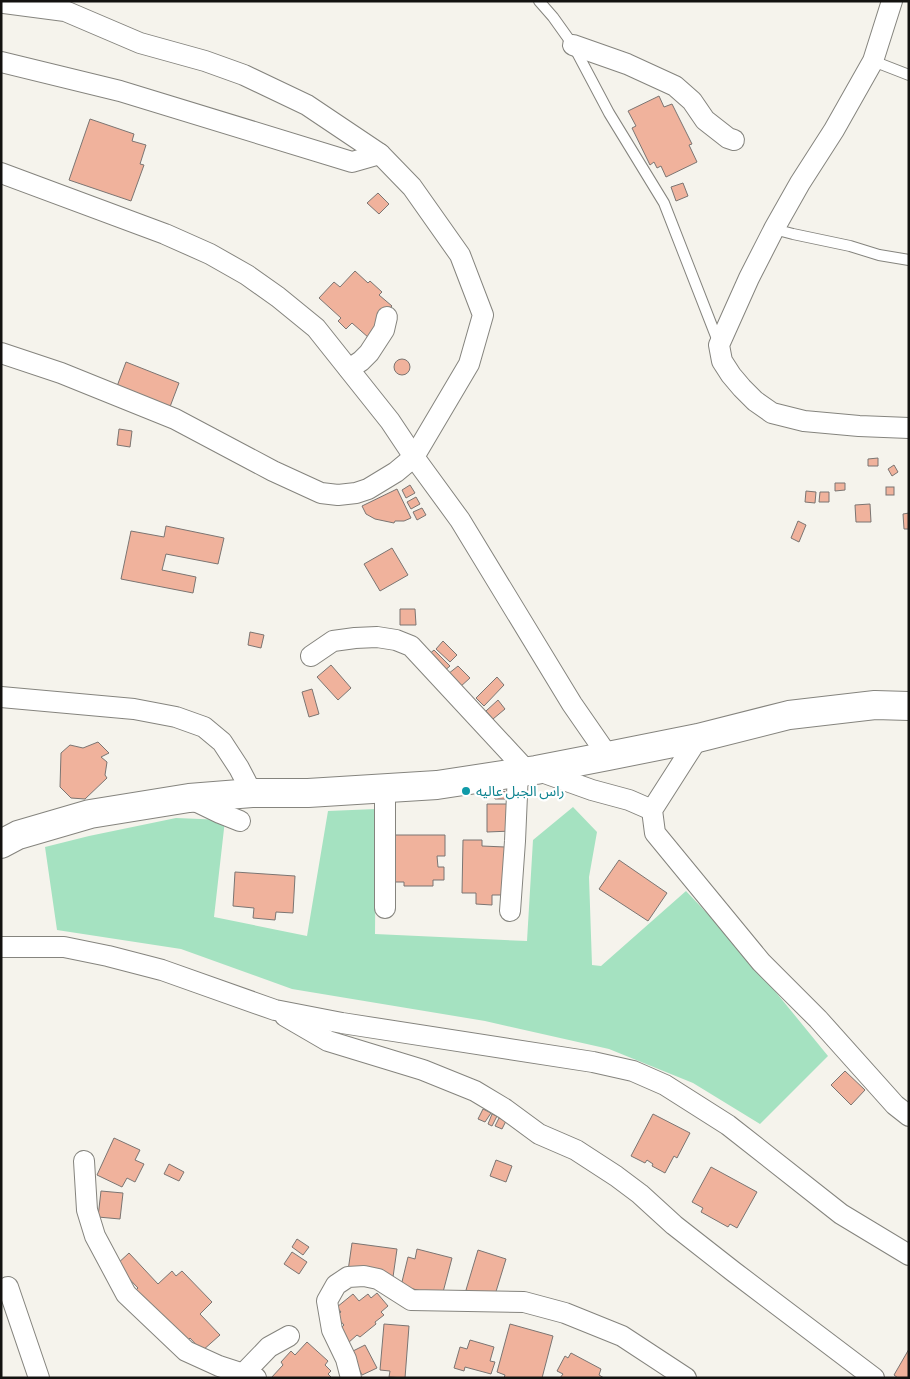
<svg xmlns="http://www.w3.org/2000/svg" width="910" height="1379" viewBox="0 0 910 1379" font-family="Manrope,'Noto Sans Arabic',sans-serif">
<rect width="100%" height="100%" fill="#f5f3ec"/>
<!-- green -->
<path fill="#a5e2c1" d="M573,807L597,832L589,877L592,965L601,966L686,891L739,947L828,1056L760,1124L693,1083L609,1049L485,1021L292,989L181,949L57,930L45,847L89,836L176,818L225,820L214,917L307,936L328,811L376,809L375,934L527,941L533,840Z"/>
<!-- building -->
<g fill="#f0b29c" stroke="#7b7572">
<path d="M659,96L664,107L672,104L692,144L689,145L697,162L666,177L661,166L657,168L654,162L650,165L632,128L636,126L628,111Z"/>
<path d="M90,119L134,134L132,141L146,145L140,164L144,165L131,201L69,180Z"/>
<path d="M683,183L688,196L676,201L671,187Z"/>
<path d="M378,193L389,204L379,214L367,203Z"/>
<path d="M355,271L368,283L370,281L382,292L379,295L392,306L378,321L369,338L352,323L346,329L338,321L341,318L319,298L334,282L340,287Z"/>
<circle cx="402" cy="367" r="8"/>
<path d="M126,362L179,383L168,412L116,389Z"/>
<path d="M119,429L132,431L130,447L117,445Z"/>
<path d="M878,458V466H868V459Z"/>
<path d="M894,465L898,472L892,476L888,469Z"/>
<path d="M835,483H845V490L835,491Z"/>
<path d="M410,485L415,493L406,498L402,490Z"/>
<rect x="886" y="487" width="8" height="8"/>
<path d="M397,489L411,518L404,521H395L394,523L375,519L366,514L362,506Z"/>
<path d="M806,491L816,492L815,503L805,502Z"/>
<path d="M820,492H829V502H819Z"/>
<path d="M416,497L420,504L411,509L407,502Z"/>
<path d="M870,504L871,522H856L855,505Z"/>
<path d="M422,508L426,515L417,520L413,512Z"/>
<path d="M909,513V529H904L903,514Z"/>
<path d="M798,521L806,525L799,542L791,538Z"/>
<path d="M166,526L224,538L218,564L166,554L162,570L196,577L193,593L121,579L131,531L164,537Z"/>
<path d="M392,548L408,575L380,591L364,564Z"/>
<path d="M400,609H415L416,625H400Z"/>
<path d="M250,632L264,635L261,648L248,645Z"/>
<path d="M443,641L457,655L450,662L436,649Z"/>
<path d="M434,650L450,666L443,672L427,656Z"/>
<path d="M331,665L351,688L338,700L317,677Z"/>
<path d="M458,666L470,678L460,687L448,674Z"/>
<path d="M497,677L504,685L484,706L476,698Z"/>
<path d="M312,689L319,714L309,717L302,692Z"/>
<path d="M498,700L505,709L493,719L486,711Z"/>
<path d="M98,742L109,753L101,757L107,762L105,775L107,778L85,799L71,798L60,787L61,753L70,745L83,748Z"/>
<path d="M495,791L511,792V799H495Z"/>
<path d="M487,804H512V831L487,832Z"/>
<path d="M393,835H445V856H437L438,867H444V880H433V886H404V882H394Z"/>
<path d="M463,840H482V846L505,847L504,895H492V905L476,904V893H462Z"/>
<path d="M619,860L667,893L648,921L599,889Z"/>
<path d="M235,872L295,876L293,913L276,912L275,920L253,918L254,908L233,906Z"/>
<path d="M845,1071L865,1090L851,1105L831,1085Z"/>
<path d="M483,1109L491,1113L485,1122L478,1119Z"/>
<path d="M492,1114L497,1116L492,1126L488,1124Z"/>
<path d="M653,1114L690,1133L677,1158L674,1156L665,1173L652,1166L653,1164L647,1160L645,1163L631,1156Z"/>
<path d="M499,1118L506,1121L502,1129L495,1126Z"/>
<path d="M114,1138L140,1150L135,1160L144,1164L135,1182L127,1178L122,1187L97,1175Z"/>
<path d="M496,1160L512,1166L506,1182L490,1176Z"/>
<path d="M169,1164L184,1172L179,1181L164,1174Z"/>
<path d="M711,1167L757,1192L737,1228L730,1224L728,1227L701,1212L703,1208L692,1202Z"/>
<path d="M101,1191L123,1193L120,1219L98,1217Z"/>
<path d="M297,1239L309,1247L303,1255L292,1247Z"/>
<path d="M352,1243L397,1249L393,1277L348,1271Z"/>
<path d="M417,1249L452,1258L442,1296L401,1286L408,1257L415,1259Z"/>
<path d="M478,1250L506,1259L494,1298L466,1290Z"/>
<path d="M292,1252L307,1262L299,1274L284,1264Z"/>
<path d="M129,1253L158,1284L172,1271L176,1276L182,1271L212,1302L200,1314L220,1335L202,1351L190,1338L182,1346L132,1294L138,1288L116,1265Z"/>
<path d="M377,1293L388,1306L381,1312L384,1315L375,1322L376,1324L360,1337L357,1335L348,1343L338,1331L344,1325L336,1316L341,1312L337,1307L353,1294L359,1301L368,1294L371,1298Z"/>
<path d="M384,1324L409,1326L405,1378L389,1377L390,1371L380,1370Z"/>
<path d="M510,1324L553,1336L542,1378H504L505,1375L497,1372Z"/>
<path d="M470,1340L494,1347L490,1361L495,1362L491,1374L465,1367L464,1371L454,1368L460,1347L467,1349Z"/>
<path d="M307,1342L328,1361L325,1365L331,1371L328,1374L332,1378H271L283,1365L281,1362L291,1351L295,1355Z"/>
<path d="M365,1345L377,1368L362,1375L351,1352Z"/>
<path d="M909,1349V1378H898L894,1375Z"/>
<path d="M571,1353L601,1369L599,1375L604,1378H560L563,1374L557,1371L565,1356L568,1358Z"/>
</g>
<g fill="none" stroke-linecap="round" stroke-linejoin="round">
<defs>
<g id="lane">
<path d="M539,1L553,17L573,45L609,113L664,203L719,344"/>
<path d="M873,61L909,75"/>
<path d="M774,229L793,234L850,246L879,255L909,260"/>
</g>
<g id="street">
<path d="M892,1L873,61L834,130L800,183L774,229L749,278L719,345L722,361L731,375L742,388L755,401L772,413L804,421L859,426L909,428"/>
<path d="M1,2L4,3L65,11L140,43L205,61L244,75L307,105L380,154"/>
<path d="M573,45L627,64L675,86L692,101L705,120L728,138L734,140"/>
<path d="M1,62L120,91L352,162L380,154L412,187L460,255L483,315L469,364L414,457L396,472L368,489L356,493L338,495L321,493L273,471L175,419L61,373L1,353"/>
<path d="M1,173L165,234L210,254L247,275L278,297L316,328L390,421L414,457L460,520L572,704L608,756"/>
<path d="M349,369L361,361L369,353L384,330L387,317"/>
<path d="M311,656L333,641L355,638L377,637L396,640L411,646L527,771"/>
<path d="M1,697L134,709L176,717L204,727L222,742L239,768L252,793"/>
<path d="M698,738L652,810L655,833L761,962L818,1019L895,1105L909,1116"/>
<path d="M536,770L592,790L629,800L652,810"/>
<path d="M385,789V908"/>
<path d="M189,798L220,813L240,821"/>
<path d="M510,911L515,841L518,772"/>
<path d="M1,947H64L108,956L162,970L275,1010L342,1023L593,1062L633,1071L665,1085L728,1125L841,1214L909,1255"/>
<path d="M285,1016L328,1041L423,1070L475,1091L505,1109L539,1134L576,1150L616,1176L640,1194L674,1225L734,1272L874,1378"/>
<path d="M84,1161L87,1210L95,1236L126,1294L186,1351L219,1366L256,1378"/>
<path d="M8,1287L39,1378"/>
<path d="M243,1374L269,1347L289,1336"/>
<path d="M351,1378L346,1359L332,1330L327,1301L336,1285L348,1277L364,1276L378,1279L411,1300L524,1302L565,1313L622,1336L686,1378"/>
</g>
<path id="secondary" d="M1,844L18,835L90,814L189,798L252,793H308L437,785L536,770L608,756L698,738L789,715L875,705L909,706"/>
</defs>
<!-- lane casing -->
<use href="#lane" stroke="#85847e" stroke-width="12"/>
<!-- street casing -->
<use href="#street" stroke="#85847e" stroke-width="22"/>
<!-- secondary casing -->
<use href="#secondary" stroke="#85847e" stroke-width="30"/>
<!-- lane -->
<use href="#lane" stroke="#fff" stroke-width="10"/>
<!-- street -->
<use href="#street" stroke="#fff" stroke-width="20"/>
<!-- secondary -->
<use href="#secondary" stroke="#fff" stroke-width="28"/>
</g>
<!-- markers -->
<circle fill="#0f9aa8" stroke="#fff" stroke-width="2" cx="466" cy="791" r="5"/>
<g text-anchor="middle" stroke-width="4.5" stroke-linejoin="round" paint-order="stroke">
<!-- culture labels -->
<g font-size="14" fill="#0d838f" stroke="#fff" text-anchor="start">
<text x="476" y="796">راس الجبل عاليه</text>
</g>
</g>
<!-- border -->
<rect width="910" height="1379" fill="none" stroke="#131210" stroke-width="5"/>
</svg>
